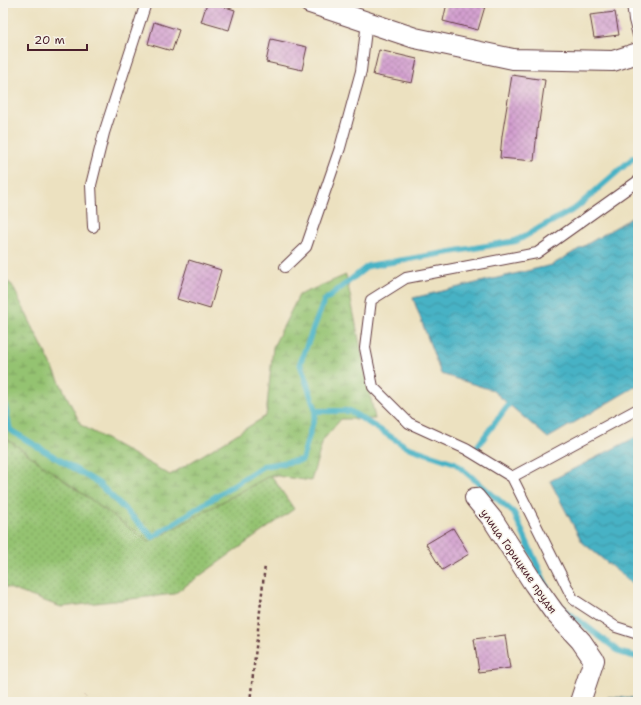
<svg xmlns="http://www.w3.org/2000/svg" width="641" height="705" viewBox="0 0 641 705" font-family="'Shantell Sans',sans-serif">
<defs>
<pattern id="grass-dots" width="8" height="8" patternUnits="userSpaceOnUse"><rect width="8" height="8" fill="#94c371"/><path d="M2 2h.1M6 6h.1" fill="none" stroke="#7b9e5d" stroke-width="1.8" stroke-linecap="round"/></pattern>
<pattern id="wetland-marsh" width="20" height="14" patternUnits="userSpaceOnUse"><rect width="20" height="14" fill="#94c371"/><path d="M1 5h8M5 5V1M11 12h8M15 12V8" fill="none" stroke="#7b9e5d"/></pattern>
<pattern id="water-waves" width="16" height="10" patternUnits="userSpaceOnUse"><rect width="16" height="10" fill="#47b2c5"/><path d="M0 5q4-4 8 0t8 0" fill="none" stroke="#3d90a0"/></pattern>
<pattern id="building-cross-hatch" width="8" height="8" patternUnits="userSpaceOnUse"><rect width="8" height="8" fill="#d29ccf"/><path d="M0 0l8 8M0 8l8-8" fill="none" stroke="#ac7fa8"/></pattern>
</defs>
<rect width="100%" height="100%" fill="#f7f3e8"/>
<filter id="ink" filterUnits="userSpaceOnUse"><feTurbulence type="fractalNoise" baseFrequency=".025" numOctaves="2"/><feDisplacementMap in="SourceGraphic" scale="8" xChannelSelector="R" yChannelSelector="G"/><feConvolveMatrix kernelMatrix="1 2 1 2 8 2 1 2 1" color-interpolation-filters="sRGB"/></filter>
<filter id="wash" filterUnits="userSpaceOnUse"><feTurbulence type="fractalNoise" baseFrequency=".012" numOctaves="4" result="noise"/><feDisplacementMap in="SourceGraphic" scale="16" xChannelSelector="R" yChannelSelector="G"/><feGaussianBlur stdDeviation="0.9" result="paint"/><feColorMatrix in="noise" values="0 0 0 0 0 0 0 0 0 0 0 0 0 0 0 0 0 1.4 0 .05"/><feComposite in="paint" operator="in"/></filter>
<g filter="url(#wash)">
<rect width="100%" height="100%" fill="#ece1c0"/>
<!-- grass -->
<path fill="url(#grass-dots)" stroke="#6f714e" d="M3,436L149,542L271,475L294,509L174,594L61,607L3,586Z"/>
<!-- wetland -->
<path fill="url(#wetland-marsh)" stroke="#6f714e" d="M346,275L375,419H341L323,440L311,481L271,475L149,542L3,436V278L12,285L81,425L170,475L266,416L273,347L299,295Z"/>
<!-- water -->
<g fill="url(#water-waves)" stroke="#486878">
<path d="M638,214V385L548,438L492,390L441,374L413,298L552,265Z"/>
<path d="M638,436V587L634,585L582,542L550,481Z"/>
<path d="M608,697L638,698V702H607Z"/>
</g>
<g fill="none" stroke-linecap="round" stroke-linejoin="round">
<!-- stream -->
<g stroke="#47b2c5" stroke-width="6">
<path d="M3,397L10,430L98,483L153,537L263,466L302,460L316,411L300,363L324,301L368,266L516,241L576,208L633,158L638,157"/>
<path d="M316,411H350L407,447L455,463L514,513L547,587"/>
<path d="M477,447L513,398"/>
<path d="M559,605L621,653L638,657"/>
</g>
</g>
<g id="blocks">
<!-- building -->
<g fill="url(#building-cross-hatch)">
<path d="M207,3H212L235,10L229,30L201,22Z"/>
<path d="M447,3H486L478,30L443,21Z"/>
<path d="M615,12L619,35L594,38L590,15Z"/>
<path d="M154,22L179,30L172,51L148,44Z"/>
<path d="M271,39L307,47L302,70L266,62Z"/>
<path d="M379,50L417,59L412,83L373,75Z"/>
<path d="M512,75L545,80L539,122H538L534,161L500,158L502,136Z"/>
<path d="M189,260L221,270L210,309L177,299Z"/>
<path d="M453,528L469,554L442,570L426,544Z"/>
<path d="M505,635L510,668L479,672L474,639Z"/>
</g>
</g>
</g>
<g filter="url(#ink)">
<use href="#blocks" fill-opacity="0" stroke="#623c41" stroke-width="1"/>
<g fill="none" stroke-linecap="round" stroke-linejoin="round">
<defs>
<g id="service">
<path d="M632,3L634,20L638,35"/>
<path d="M638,181L537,253L406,278L371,300L365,348L373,387L409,423L466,449L512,477L573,599L616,627L638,634"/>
<path d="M93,227L91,185L104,133L146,3"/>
<path d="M285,267L306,247L340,148L361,71L367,22"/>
<path d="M512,477L638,409"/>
</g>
<g id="minor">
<path d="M310,3L415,38L513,59L613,61L638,53"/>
<path d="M475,498L493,520L534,584L554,612L581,641L594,660L580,702"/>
</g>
</defs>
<!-- service casing -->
<use href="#service" stroke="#623c41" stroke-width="12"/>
<!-- minor casing -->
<use href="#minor" stroke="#623c41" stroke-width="22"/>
<!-- path -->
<g stroke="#623c41" stroke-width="2.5" stroke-dasharray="3 3" stroke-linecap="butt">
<path d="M85,702L86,696"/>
<path d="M250,702L265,565"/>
</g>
<!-- service -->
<use href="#service" stroke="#fff" stroke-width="10"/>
<!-- minor -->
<use href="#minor" stroke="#fff" stroke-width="20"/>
</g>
</g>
<g text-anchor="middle" stroke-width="3" stroke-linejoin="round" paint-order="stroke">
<!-- street labels -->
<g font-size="11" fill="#4a1f2b" stroke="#f7f3e8">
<text transform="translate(519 561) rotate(55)" y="4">улица Горицкие пруды</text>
</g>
</g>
<!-- margin -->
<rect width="641" height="705" fill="none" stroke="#f7f3e8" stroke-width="16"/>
<!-- scale -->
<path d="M28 44v6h59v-6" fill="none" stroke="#4a1f2b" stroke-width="2"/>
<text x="34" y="44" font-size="12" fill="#4a1f2b" stroke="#f7f3e8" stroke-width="3" paint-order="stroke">20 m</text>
</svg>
